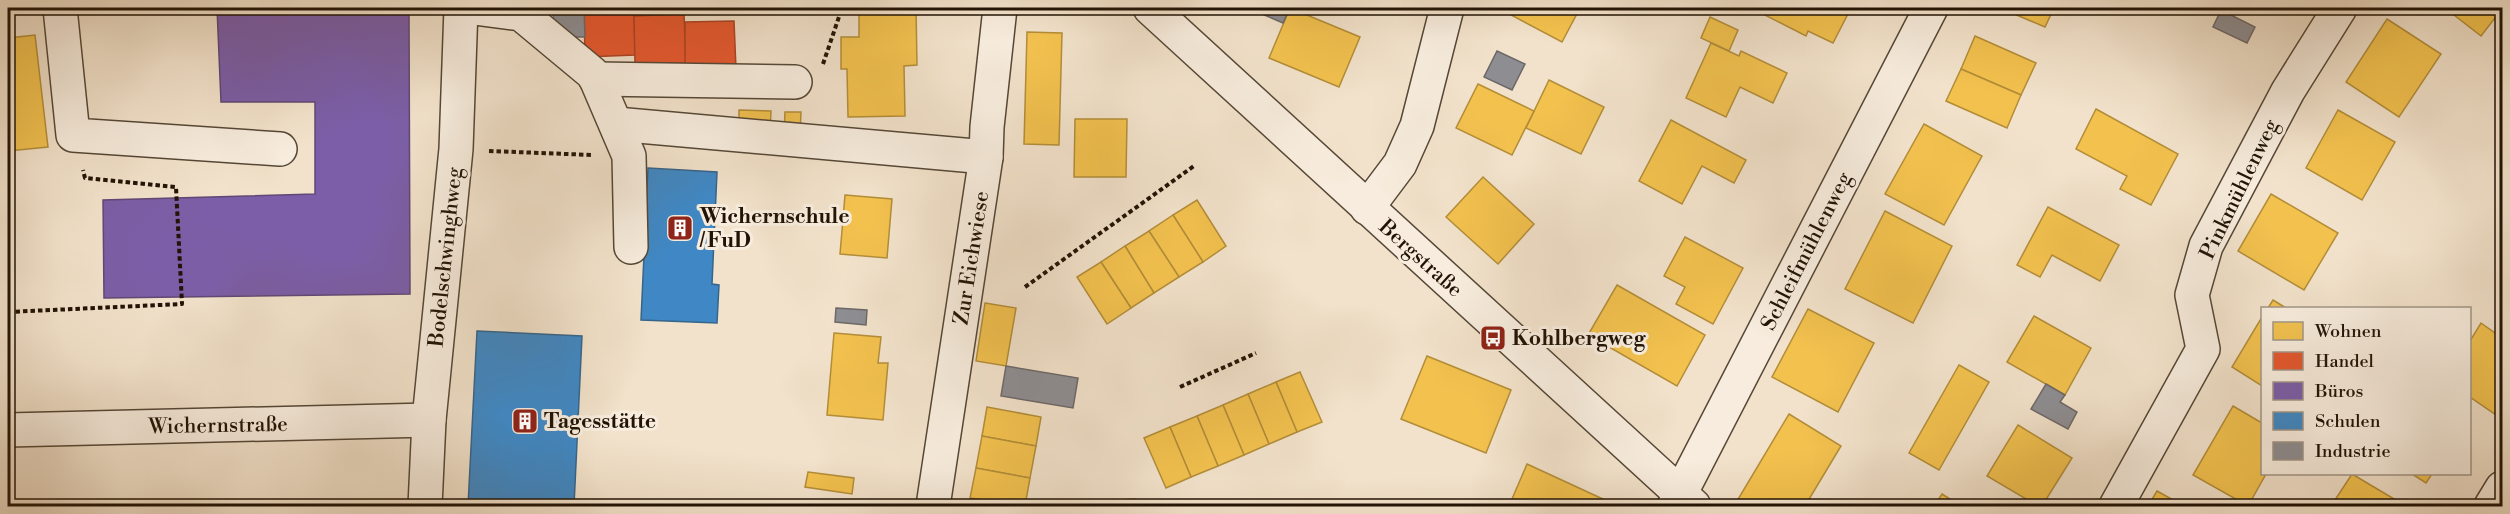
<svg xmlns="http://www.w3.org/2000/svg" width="2510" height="514" viewBox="0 0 2510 514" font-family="'Libre Bodoni',serif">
<rect width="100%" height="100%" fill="#f2e2cb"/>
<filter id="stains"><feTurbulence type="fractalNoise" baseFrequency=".00333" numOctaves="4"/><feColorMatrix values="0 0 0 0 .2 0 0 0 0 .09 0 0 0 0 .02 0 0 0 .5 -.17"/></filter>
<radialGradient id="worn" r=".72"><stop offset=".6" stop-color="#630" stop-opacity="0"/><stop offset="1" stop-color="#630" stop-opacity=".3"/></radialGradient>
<!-- homes -->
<g fill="#f2c14e" stroke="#b38d38" stroke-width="1.5">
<path d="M859,8H916L917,65L904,66L905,116L848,117L847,69H841V37H859Z"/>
<path d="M1290,8L1360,37L1339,87L1269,58Z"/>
<path d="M1514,8H1580L1562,42L1511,15Z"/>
<path d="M1759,8H1851L1833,43L1808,31L1806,36L1757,11Z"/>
<path d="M2000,8H2054L2045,27Z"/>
<path d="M2445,8H2502V9L2481,36Z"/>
<path d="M1710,17L1738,30L1729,51L1701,38Z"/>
<path d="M2387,19L2441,54L2399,117L2346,82Z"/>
<path d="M1027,32L1062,33L1059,145L1024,144Z"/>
<path d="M35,35L48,147L8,151V38Z"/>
<path d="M1975,36L2036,63L2021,95L1961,69Z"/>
<path d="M1711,43L1739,56L1741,51L1787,73L1773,103L1740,87L1726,117L1686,98Z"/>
<path d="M1961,69L2021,95L2007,128L1946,101Z"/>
<path d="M1549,80L1604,107L1581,154L1526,128Z"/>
<path d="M1478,84L1534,111L1512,155L1456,128Z"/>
<path d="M2096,109L2178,154L2151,205L2120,189L2127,176L2076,149Z"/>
<path d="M739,110L771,111L770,133H739Z"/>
<path d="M2338,110L2395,142L2362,200L2306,168Z"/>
<path d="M785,112H801L800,135L784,134Z"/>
<path d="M1075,119H1127L1126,177H1074Z"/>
<path d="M1671,120L1746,160L1734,183L1702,166L1682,204L1639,181Z"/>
<path d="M1924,124L1982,156L1944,225L1885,194Z"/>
<path d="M1483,177L1534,224L1498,264L1446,217Z"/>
<path d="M2271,194L2338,233L2304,290L2238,251Z"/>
<path d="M845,195L892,199L887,258L840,254Z"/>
<path d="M1197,200L1226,246L1203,262L1173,215Z"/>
<path d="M2048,207L2119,245L2100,281L2052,255L2040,277L2017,265Z"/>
<path d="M1885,211L1952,246L1913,323L1845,289Z"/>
<path d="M1173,215L1203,262L1179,277L1149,231Z"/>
<path d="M1149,231L1179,277L1154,293L1125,246Z"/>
<path d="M1685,237L1743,268L1713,324L1676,304L1685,287L1664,276Z"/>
<path d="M1125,246L1154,293L1131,308L1101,262Z"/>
<path d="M1101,262L1131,308L1107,324L1077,277Z"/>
<path d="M1617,285L1705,335L1677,386L1588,335Z"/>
<path d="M2273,300L2286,308H2268Z"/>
<path d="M985,303L1016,308L1006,366L976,361Z"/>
<path d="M1808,309L1874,343L1838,412L1772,377Z"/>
<path d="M2034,316L2091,348L2065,395L2007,362Z"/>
<path d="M2262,317V386L2232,367Z"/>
<path d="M2481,323L2502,338V419L2470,397V341Z"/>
<path d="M834,333L881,337L878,363H888L883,420L827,415Z"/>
<path d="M1427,356L1511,390L1486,453L1401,419Z"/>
<path d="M1959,365L1989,382L1939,470L1909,453Z"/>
<path d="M1300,372L1322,422L1297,432L1276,382Z"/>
<path d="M1276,382L1297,432L1269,444L1248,394Z"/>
<path d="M1248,394L1269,444L1244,455L1223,405Z"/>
<path d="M1223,405L1244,455L1218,466L1197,416Z"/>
<path d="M2233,406L2262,423V474H2266L2248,506L2193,475Z"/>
<path d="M987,407L1041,417L1036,446L982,436Z"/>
<path d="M1789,414L1841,446L1805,506H1746L1737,501Z"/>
<path d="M1197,416L1218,466L1191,477L1170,427Z"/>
<path d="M2018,425L2072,458L2042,506H2038L1987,476Z"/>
<path d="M1170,427L1191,477L1166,488L1144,438Z"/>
<path d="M982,436L1036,446L1030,478L976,468Z"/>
<path d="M1527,464L1618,506H1509Z"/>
<path d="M976,468L1030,478L1025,506L970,498Z"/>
<path d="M808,472L854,478L852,494L805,487Z"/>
<path d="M2352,474L2406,506H2331Z"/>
<path d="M2412,474H2432L2426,483Z"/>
<path d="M2157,491L2184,506H2148Z"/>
<path d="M1942,494L1961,506H1934Z"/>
<path d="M1135,499V506H1103V501Z"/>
</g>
<!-- shops -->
<g fill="#e4572e" stroke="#aa4322" stroke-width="1.5">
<path d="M634,10L635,55L585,57L584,11Z"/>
<path d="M684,14L686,63L635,64L634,16Z"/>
<path d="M734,21L736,69L685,70V22Z"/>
</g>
<!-- offices -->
<path fill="#7b5ea7" stroke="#604876" stroke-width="1.5" d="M217,8H409L410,294L104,298L103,200L315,194V102H221Z"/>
<!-- schools -->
<g fill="#3f88c5" stroke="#36658b" stroke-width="1.5">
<path d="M648,168L717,172L712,284L719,285L717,323L641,320Z"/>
<path d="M477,331L582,336L574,506H468Z"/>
</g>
<!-- industry -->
<g fill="#8d8d92" stroke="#6d6868" stroke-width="1.5">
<path d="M553,8H584L585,37H554Z"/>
<path d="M1256,8H1290L1283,23L1255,11Z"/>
<path d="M2221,10L2255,27L2247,43L2213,27Z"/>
<path d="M1497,51L1525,64L1512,90L1484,77Z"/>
<path d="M836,308L867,310L866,325L835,322Z"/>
<path d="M1006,366L1078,378L1073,408L1001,396Z"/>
<path d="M2046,384L2065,395L2060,402L2077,412L2068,429L2031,409Z"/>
<path d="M988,501L1016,506H987Z"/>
</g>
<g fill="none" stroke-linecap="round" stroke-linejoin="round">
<defs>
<g id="minor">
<path d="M60,8L73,135L280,149"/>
<path d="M474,8L521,14L592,73L596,79L629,156L631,247"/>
<path d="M1150,8L1694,506"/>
<path d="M596,79L795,82"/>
<path d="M616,124L986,157"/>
<path d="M1367,208L1400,164L1417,126L1447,8"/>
<path d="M8,430L429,420"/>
<path d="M425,506L429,420L456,149L461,8"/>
<path d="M933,506L986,157L987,127L1000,8"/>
<path d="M1674,506L1931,8"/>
<path d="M2116,506L2203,349L2192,295L2206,246L2288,91L2340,8"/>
<path d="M2491,506L2502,488"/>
</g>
</defs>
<!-- minor casing -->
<use href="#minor" stroke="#554736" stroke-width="36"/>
<!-- path -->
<g stroke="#211305" stroke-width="4" stroke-dasharray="4.5 3" stroke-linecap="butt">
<path d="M823,64L842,8"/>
<path d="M489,151L593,155"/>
<path d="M1025,287L1194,166"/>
<path d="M8,312L182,304L176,187L85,178L83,170"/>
<path d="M1180,387L1256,353"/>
</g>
<!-- minor -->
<use href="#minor" stroke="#f7ecdd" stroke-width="33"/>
</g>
<!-- icons -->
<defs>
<symbol id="building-square" viewBox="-11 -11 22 22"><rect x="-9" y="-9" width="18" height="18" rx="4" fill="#8f2418" stroke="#f7ecdd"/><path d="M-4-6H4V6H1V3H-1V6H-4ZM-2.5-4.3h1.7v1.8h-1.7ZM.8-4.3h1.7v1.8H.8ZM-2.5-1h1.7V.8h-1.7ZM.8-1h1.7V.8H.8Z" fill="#fff"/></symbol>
<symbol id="bus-square" viewBox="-11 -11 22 22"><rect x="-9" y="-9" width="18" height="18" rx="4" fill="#8f2418" stroke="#f7ecdd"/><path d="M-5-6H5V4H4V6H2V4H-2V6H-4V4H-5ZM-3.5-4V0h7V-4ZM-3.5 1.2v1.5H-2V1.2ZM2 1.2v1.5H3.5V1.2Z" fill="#fff"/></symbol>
</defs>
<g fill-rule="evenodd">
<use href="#building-square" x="665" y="213" width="30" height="30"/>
<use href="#bus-square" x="1478" y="323" width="30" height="30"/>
<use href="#building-square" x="510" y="406" width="30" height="30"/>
</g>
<g text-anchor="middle" stroke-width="6" stroke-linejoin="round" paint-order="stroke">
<!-- street labels -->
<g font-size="21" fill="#211305" stroke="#f7ecdd">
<text transform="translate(2239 189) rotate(-64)" y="7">Pinkmühlenweg</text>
<text transform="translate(1806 251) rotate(-63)" y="7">Schleifmühlenweg</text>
<text transform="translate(445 257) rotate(-84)" y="7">Bodelschwinghweg</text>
<text transform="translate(971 258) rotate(-81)" y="7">Zur Eichwiese</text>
<text transform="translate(1421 258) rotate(42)" y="7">Bergstraße</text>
<text transform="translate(218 425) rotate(-1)" y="7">Wichernstraße</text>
</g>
<!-- poi labels -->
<g font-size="21" font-weight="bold" fill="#211305" stroke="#f7ecdd" text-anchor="start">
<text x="700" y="223">Wichernschule<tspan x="700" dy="24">/ FuD</tspan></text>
<text x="1512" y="345">Kohlbergweg</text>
<text x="544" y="428">Tagesstätte</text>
</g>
</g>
<!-- margin -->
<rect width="2510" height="514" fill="none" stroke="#f2e2cb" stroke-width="30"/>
<rect x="9" y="9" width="2492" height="496" fill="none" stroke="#211305" stroke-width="3"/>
<rect x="15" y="15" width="2480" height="484" fill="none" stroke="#211305" stroke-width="1.5"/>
<!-- legend -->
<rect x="2261" y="307" width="210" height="168" fill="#f7ecdd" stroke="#a19587" stroke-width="1.5"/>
<rect x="2273" y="322" width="30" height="18" fill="#f2c14e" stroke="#a19587" stroke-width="1.5"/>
<text x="2315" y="337" font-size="18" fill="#211305">Wohnen</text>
<rect x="2273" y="352" width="30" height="18" fill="#e4572e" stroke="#a19587" stroke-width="1.5"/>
<text x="2315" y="367" font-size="18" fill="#211305">Handel</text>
<rect x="2273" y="382" width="30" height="18" fill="#7b5ea7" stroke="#a19587" stroke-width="1.5"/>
<text x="2315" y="397" font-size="18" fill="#211305">Büros</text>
<rect x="2273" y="412" width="30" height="18" fill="#3f88c5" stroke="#a19587" stroke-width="1.5"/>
<text x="2315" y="427" font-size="18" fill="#211305">Schulen</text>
<rect x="2273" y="442" width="30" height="18" fill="#8d8d92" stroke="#a19587" stroke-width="1.5"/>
<text x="2315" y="457" font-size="18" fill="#211305">Industrie</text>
<rect width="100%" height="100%" filter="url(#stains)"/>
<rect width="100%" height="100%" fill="url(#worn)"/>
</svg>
